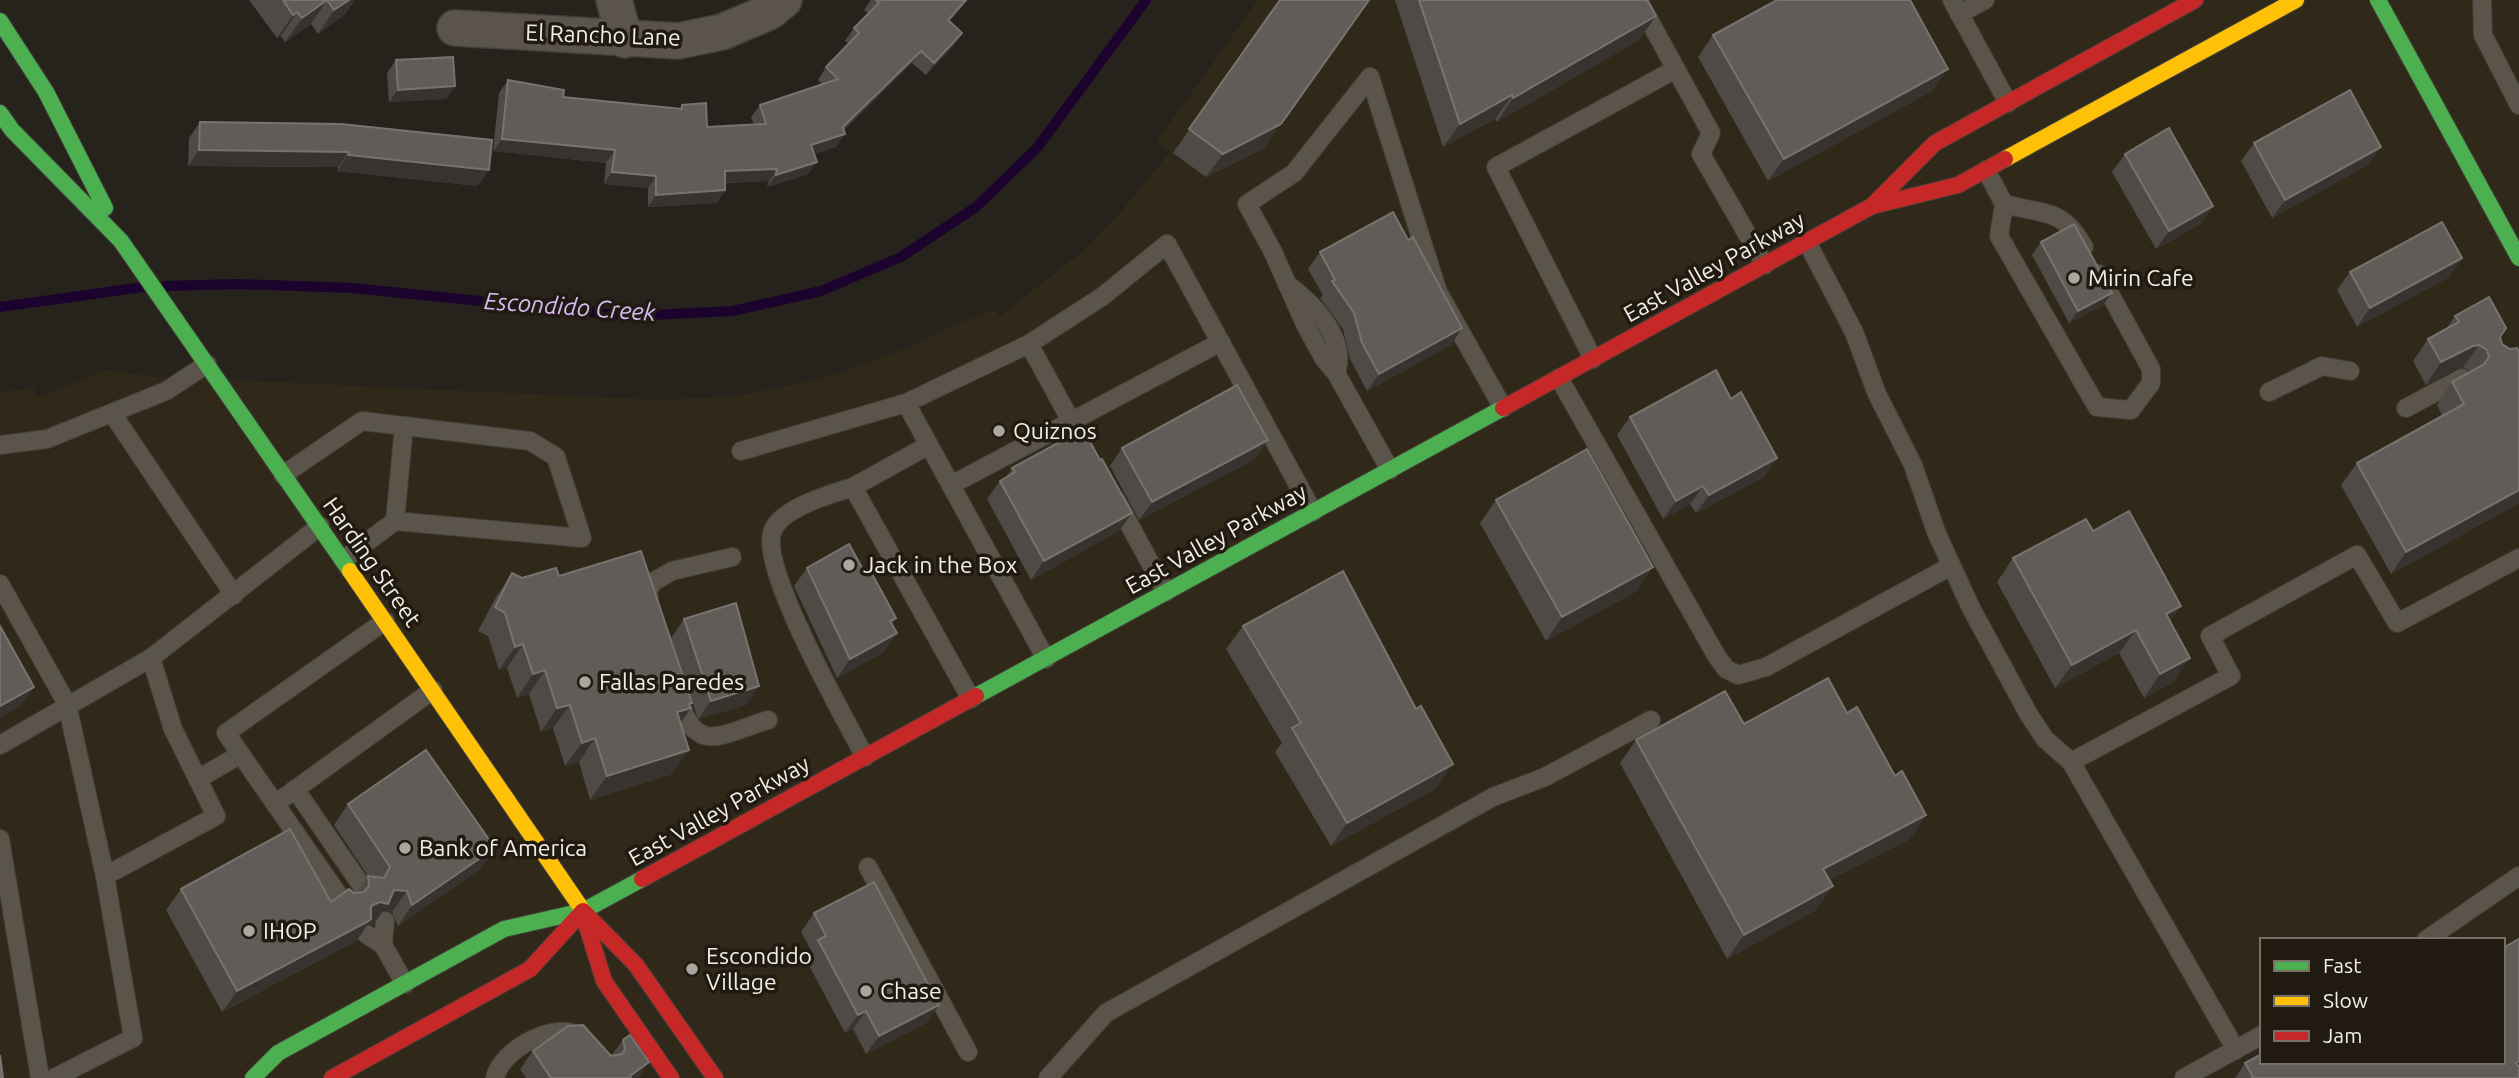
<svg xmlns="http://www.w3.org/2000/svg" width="2519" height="1078" viewBox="0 0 2519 1078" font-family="Ubuntu,sans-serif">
<rect width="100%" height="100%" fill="#26231d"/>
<!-- built -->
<path fill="#302819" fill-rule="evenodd" d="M1258,0H2519V1078H0V393L33,387L37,397L107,370L148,376L662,400L737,396L821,379L910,347L954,325L994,310L1000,316L1081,253L1119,214L1171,151L1156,142ZM2262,940H2503V1062H2262Z"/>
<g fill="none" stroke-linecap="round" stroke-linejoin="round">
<!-- stream -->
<g stroke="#1c032e" stroke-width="10">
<path d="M165,286L237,284L352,288L630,316L733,311L821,291L901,257L976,207L1037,148L1146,0"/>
<path d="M0,307L143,287"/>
</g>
<defs>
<g id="lane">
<path d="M1638,0L1711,133L1701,154L1765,265"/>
<path d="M1952,0L2008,103"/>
<path d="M2482,0L2483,35L2519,105"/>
<path d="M1959,14L1985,0"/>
<path d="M1370,77L1294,173L1247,204L1273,252L1305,324L1324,359L1336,373L1390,470"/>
<path d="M1370,77L1438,292L1503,408"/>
<path d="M1986,170L2004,204L1999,236L2097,407L2131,410L2151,383V369L2099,274"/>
<path d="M2004,204C2044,215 2062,207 2084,247"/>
<path d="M1807,242L1854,332L1877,394L1913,465L1937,534L1971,608L2029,715L2045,739L2071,762L2236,1050"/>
<path d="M1287,284C1313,303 1348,339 1336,373"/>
<path d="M1029,344L1076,430"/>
<path d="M1593,359L1496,167L1676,69"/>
<path d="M1559,378L1716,655L1726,669L1738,675L1766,667L1951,566"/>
<path d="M2269,392L2322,366L2350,371"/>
<path d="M906,403L1046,659"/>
<path d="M2406,408L2462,378"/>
<path d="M112,413L234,595"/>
<path d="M0,445L47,439L166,391L207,364"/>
<path d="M929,445L853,487L971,699"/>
<path d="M741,451L906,403L1029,344L1103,296L1167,244L1313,512"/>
<path d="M283,475L362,421L530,441L556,457L582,538L395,521L343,560"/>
<path d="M951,485L1221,342"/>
<path d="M853,487C831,494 785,507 774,528C754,561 846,720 865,757"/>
<path d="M1116,500L1166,592"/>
<path d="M395,521L404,426"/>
<path d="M0,584L67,704L105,876L133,1038L54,1078"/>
<path d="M649,605L648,590L653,582L672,571L732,557"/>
<path d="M677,695C696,757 719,735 768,720"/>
<path d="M0,745L151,658L320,526"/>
<path d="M2071,762L2231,676L2210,636L2357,555L2397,623L2519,558"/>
<path d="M198,779L241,754"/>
<path d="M295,789L364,889"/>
<path d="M275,804L433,690"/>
<path d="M0,839L40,1078"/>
<path d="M868,867L968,1052"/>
<path d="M105,876L216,816L173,729L151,658"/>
<path d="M344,903L226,733L385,621"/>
<path d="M366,934L383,945L405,984"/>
<path d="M2426,940L2519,876"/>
<path d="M383,945L385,921"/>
<path d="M495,1078C500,1050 559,1017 582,1039"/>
<path d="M1048,1078L1106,1013L1493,797L1545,777L1651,720"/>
<path d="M2184,1078L2262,1035"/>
</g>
<g id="street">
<path d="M614,0L625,40"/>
<path d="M455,28L678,41L722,32L769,12L784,0"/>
</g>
<g id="fast">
<path d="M2378,0L2519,258"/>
<path d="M0,21L46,92L105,208"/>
<path d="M0,113L12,130L121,241L350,571"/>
<path d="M976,696L1503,408"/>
<path d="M253,1078L278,1053L504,929L583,911L642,879"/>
</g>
<g id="slow">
<path d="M2005,159L2296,0"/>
<path d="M350,571L584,912"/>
</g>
<g id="jam">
<path d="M1872,206L1935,143L2195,0"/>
<path d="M1503,408L1872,206L1958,185L2005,159"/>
<path d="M642,879L976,696"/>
<path d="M584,912L636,965L715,1078"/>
<path d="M584,917L604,981L671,1078"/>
<path d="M332,1078L530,969L583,911"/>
</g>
</defs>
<!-- lane casing -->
<use href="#lane" stroke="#423f3a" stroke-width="20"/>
<!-- street casing -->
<use href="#street" stroke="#423f3a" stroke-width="38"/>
<!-- fast casing -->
<use href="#fast" stroke="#423f3a" stroke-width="18"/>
<!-- slow casing -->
<use href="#slow" stroke="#423f3a" stroke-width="18"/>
<!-- jam casing -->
<use href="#jam" stroke="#423f3a" stroke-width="18"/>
<!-- lane -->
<use href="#lane" stroke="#5a544a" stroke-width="18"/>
<!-- street -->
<use href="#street" stroke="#5a544a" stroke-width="35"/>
<!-- fast -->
<use href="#fast" stroke="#4caf50" stroke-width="16"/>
<!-- slow -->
<use href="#slow" stroke="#ffc107" stroke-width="16"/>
<!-- jam -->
<use href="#jam" stroke="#c62828" stroke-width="16"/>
</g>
<!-- wall -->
<g fill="#4e4a46">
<path d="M249,0H355L344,15L318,34L311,24L285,42L281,36L277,38Z"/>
<path d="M871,0H968L950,21L962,33L954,45L926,75L912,63L844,130L836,147L814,154L808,174L767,187L769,181L725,183V190L717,203L648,207V188L604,184L606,163L493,151L499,93L508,80L563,97L679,109L682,105L707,127L754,125L751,117L760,105L822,84L818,80L826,67L849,44L845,41L854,28L868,13L864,10Z"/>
<path d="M1280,0L1264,148L1206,177L1173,153Z"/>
<path d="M1395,0H1647L1639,40L1497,122L1495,119L1443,147Z"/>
<path d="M1713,35L1932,91L1768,181L1698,57Z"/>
<path d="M396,60L455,86L446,99L389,102L387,73Z"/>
<path d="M200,122L341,124L478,186L337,171L338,167L188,166L189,138Z"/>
<path d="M2254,143L2368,165L2272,218L2241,161Z"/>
<path d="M2125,154L2213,206L2200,224L2156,249L2112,172Z"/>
<path d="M1408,240L1462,328L1451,345L1367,391L1350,359L1343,329L1320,298L1323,295L1308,269L1320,252Z"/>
<path d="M2041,242L2112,293L2103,305L2069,323L2032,255Z"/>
<path d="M2462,258L2449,277L2357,327L2337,290L2350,272Z"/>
<path d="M2455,316L2500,337L2502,344L2510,349L2519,352V503L2391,574L2341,485L2357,463L2442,415L2437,405L2452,382L2471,372L2463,367L2457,368L2426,385L2413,361L2428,339L2446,329Z"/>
<path d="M1731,399L1777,458L1764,477L1696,513L1690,504L1663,519L1617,435L1630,417Z"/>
<path d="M1268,440L1255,459L1139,520L1110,466L1122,448Z"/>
<path d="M1100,460L1132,513L1119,531L1031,580L987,499L1000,481L1006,478L1012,468Z"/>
<path d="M1496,500L1637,591L1546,641L1480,523Z"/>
<path d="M2093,531L2170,621L2174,682L2144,698L2119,653L2055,688L1997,582L2013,558Z"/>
<path d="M807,568L866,575L896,618L892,624L884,652L837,678L794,586Z"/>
<path d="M512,573L522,578L559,576L692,703L680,723L672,774L590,800L579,762L565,766L553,728L541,732L529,694L517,698L507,668L499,670L488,636L478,631L496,597Z"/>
<path d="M684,619L746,705L698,719L671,638Z"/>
<path d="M1243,626L1437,788L1331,846L1275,752L1282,743L1226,649Z"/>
<path d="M1744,724L1910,839L1829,880L1816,910L1727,959L1620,763L1636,740Z"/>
<path d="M348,804L495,848L480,869L398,926L392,912L383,911L373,925L368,924L357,940L352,943L222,1012L166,910L181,889L331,902L356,893L368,876L334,825Z"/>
<path d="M814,913L939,1005L926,1023L866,1054L853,1029L845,1033L805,958L811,950L801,932Z"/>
<path d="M623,1040L649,1062L638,1078H526L520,1069L533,1051L611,1056Z"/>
<path d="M2245,1063L2519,1078H2235Z"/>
</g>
<!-- shaded-wall -->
<g fill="#37332e">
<path d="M327,0L311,24L285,42L302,18Z"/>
<path d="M349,0H355L344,15L318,34L334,10Z"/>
<path d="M966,0H968L939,32L948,20Z"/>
<path d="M1369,0L1264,148L1206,177L1223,154Z"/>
<path d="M297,12L281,36L277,38L293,15Z"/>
<path d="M1656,16L1639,40L1497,122L1513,98Z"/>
<path d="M962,33L954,45L926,75L934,63Z"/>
<path d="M921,51L912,63L836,137L845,134L836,147L803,158L811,145L843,127Z"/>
<path d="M1948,69L1932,91L1768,181L1784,159Z"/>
<path d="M455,86L446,99L389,102L398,90Z"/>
<path d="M1512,95L1495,119L1443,147L1460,124Z"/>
<path d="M502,139L615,150L606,163L493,151Z"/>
<path d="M2381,147L2368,165L2272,218L2285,200Z"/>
<path d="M199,150L349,152L338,167L188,166Z"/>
<path d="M348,155L489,170L478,186L337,171Z"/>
<path d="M817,162L808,174L767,187L776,175Z"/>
<path d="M777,169L769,181L716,183L725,171Z"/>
<path d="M612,172L656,176L648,188L604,184Z"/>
<path d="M725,190L717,203L648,207L656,195Z"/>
<path d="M2213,206L2200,224L2156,249L2169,231Z"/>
<path d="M2462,258L2449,277L2357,327L2370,308Z"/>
<path d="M2112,293L2103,305L2069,323L2078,311Z"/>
<path d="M1462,328L1451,345L1367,391L1379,374Z"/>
<path d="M2479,345L2463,367L2457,368L2426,385L2441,362L2473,346Z"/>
<path d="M1268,440L1255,459L1139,520L1152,502Z"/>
<path d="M1777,458L1764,477L1696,513L1709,495Z"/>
<path d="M1703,486L1690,504L1663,519L1676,501Z"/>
<path d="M2519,490V503L2391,574L2406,552Z"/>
<path d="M1132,513L1119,531L1031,580L1044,561Z"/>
<path d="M1653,567L1637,591L1546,641L1562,617Z"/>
<path d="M2181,606L2165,629L2166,614Z"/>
<path d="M2136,630L2119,653L2055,688L2072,665Z"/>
<path d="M897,633L884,652L837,678L850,659Z"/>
<path d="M523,644L507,668L499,670L515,647Z"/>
<path d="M2190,658L2174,682L2144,698L2160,674Z"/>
<path d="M545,670L529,694L517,698L533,674Z"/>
<path d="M759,686L746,705L698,719L711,701Z"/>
<path d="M34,687L21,706L0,718V706Z"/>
<path d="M692,703L688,709L691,708L674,732L677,712L689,704Z"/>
<path d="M570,705L553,728L541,732L557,708Z"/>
<path d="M595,738L579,762L565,766L582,743Z"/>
<path d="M689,750L672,774L590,800L607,776Z"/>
<path d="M1453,764L1437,788L1331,846L1347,823Z"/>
<path d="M1926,815L1910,839L1806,892L1823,869Z"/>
<path d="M495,848L480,869L398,926L412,905Z"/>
<path d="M1833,886L1816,910L1727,959L1744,935Z"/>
<path d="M394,890L407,891L392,912L383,911L373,925L368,924L357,940L222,1012L237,991L371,906Z"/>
<path d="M939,1005L926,1023L866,1054L879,1036Z"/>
<path d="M866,1011L853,1029L845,1033L858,1015Z"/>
<path d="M649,1062L638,1078H628L630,1076Z"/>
</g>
<!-- building -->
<g fill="#605c57" stroke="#77736e" stroke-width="2">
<path d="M283,0H349L334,10L327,0L302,18L297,12L293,15Z"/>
<path d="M876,0H966L948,20L962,33L934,63L921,51L843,127L845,134L811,145L817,162L776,175L777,169L725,171V190L656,195V176L612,172L615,150L502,139L508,80L564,90L563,97L682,109V105L706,103L707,127L766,124L760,105L838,79L826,67L859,33L854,28L879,3Z"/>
<path d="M1280,0H1369L1281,124L1223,154L1189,129Z"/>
<path d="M1419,0H1647L1656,16L1513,98L1512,95L1460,124Z"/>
<path d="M1777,0H1910L1948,69L1784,159L1713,35Z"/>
<path d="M453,57L455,86L398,90L396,60Z"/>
<path d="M2350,90L2381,147L2285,200L2254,143Z"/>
<path d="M200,122L341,124L492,140L489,170L348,155L349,152L199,150Z"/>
<path d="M2169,128L2213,206L2169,231L2125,154Z"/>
<path d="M1393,212L1408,240L1413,237L1462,328L1379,374L1362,343L1354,313L1332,281L1335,280L1320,252Z"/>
<path d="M2442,222L2462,258L2370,308L2350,272Z"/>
<path d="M2074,224L2112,293L2078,311L2041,242Z"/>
<path d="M2489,297L2506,328L2500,337L2502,344L2510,349L2517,348L2519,352V490L2406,552L2357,463L2464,404L2452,382L2483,365L2489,357L2487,350L2479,345L2473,346L2441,362L2428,339L2459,322L2455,316Z"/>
<path d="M1716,370L1731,399L1741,392L1777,458L1709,495L1703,486L1676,501L1630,417Z"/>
<path d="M1237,385L1268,440L1152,502L1122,448Z"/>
<path d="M1083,429L1100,460L1102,459L1132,513L1044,561L1000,481L1015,472L1012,468Z"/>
<path d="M1587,449L1653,567L1562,617L1496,500Z"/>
<path d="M2129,511L2181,606L2166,614L2190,658L2160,674L2136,630L2072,665L2013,558L2086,519L2093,531Z"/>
<path d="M849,544L866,575L871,572L896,618L890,621L897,633L850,659L807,568Z"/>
<path d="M641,551L692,703L689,704L691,708L677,712L689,750L607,776L595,738L582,743L570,705L557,708L545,670L533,674L523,644L515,647L505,613L495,607L512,573L522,578L556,568L559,576Z"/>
<path d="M1343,571L1416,709L1421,706L1453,764L1347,823L1292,728L1301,723L1243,626Z"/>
<path d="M736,603L759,686L711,701L684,619Z"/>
<path d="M0,626L34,687L0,706Z"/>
<path d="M1828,678L1847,713L1857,707L1895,776L1902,771L1926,815L1823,869L1833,886L1744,935L1636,740L1725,691L1744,724Z"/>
<path d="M426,750L495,848L412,905L407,891L394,890L388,904L380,902L371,906V919L367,922L237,991L181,889L290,829L331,902L349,889L354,893L364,892L369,886L368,876L384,878L390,867L348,804Z"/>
<path d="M874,882L939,1005L879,1036L866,1011L858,1015L818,940L826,936L814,913Z"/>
<path d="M2519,939V1061L2516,1063L2519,1067V1078H2251L2253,1077L2245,1063L2262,1054V1062H2503V948Z"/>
<path d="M583,1025L611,1056L622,1054L625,1049L623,1040L630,1035L649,1062L630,1076L631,1078H551L533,1051L568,1026Z"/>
<path d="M0,1055L3,1078H0Z"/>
</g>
<!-- markers -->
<g fill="#aba7a0" stroke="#211a10" stroke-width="2.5">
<circle cx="2074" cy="278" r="7"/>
<circle cx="999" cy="431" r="7"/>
<circle cx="849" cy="565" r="7"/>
<circle cx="585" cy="682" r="7"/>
<circle cx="405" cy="848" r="7"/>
<circle cx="249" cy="931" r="7"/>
<circle cx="692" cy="969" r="7"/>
<circle cx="866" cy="991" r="7"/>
</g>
<g text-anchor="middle" stroke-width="7" stroke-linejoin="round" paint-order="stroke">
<!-- street labels -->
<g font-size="23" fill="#f2eee7" stroke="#211a10">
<text transform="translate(603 35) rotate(2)" y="8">El Rancho Lane</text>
<text transform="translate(1714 267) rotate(-29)" y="8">East Valley Parkway</text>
<text transform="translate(1216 539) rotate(-29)" y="8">East Valley Parkway</text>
<text transform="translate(372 562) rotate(55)" y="8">Harding Street</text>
<text transform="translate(719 811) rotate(-29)" y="8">East Valley Parkway</text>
</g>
<!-- poi labels -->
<g font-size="23" fill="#f2eee7" stroke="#211a10" text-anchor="start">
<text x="2088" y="286">Mirin Cafe</text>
<text x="1013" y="439">Quiznos</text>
<text x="863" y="573">Jack in the Box</text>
<text x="599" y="690">Fallas Paredes</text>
<text x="419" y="856">Bank of America</text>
<text x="263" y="939">IHOP</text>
<text x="706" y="964">Escondido<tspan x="706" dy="26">Village</tspan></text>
<text x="880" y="999">Chase</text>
</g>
<!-- water labels -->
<g font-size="24" font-style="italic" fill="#d6b9f7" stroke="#211a10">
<text transform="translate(570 307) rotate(4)" y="8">Escondido Creek</text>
</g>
</g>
<!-- legend -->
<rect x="2260" y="938" width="245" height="126" fill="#211a10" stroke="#756f66" stroke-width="2"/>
<rect x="2274" y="961" width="35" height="10" fill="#4caf50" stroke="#756f66" stroke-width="2"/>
<text x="2323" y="973" font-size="21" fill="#f2eee7">Fast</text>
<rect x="2274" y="996" width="35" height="10" fill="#ffc107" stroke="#756f66" stroke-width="2"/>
<text x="2323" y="1008" font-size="21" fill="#f2eee7">Slow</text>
<rect x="2274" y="1031" width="35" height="10" fill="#c62828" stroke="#756f66" stroke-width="2"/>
<text x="2323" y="1043" font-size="21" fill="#f2eee7">Jam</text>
</svg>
